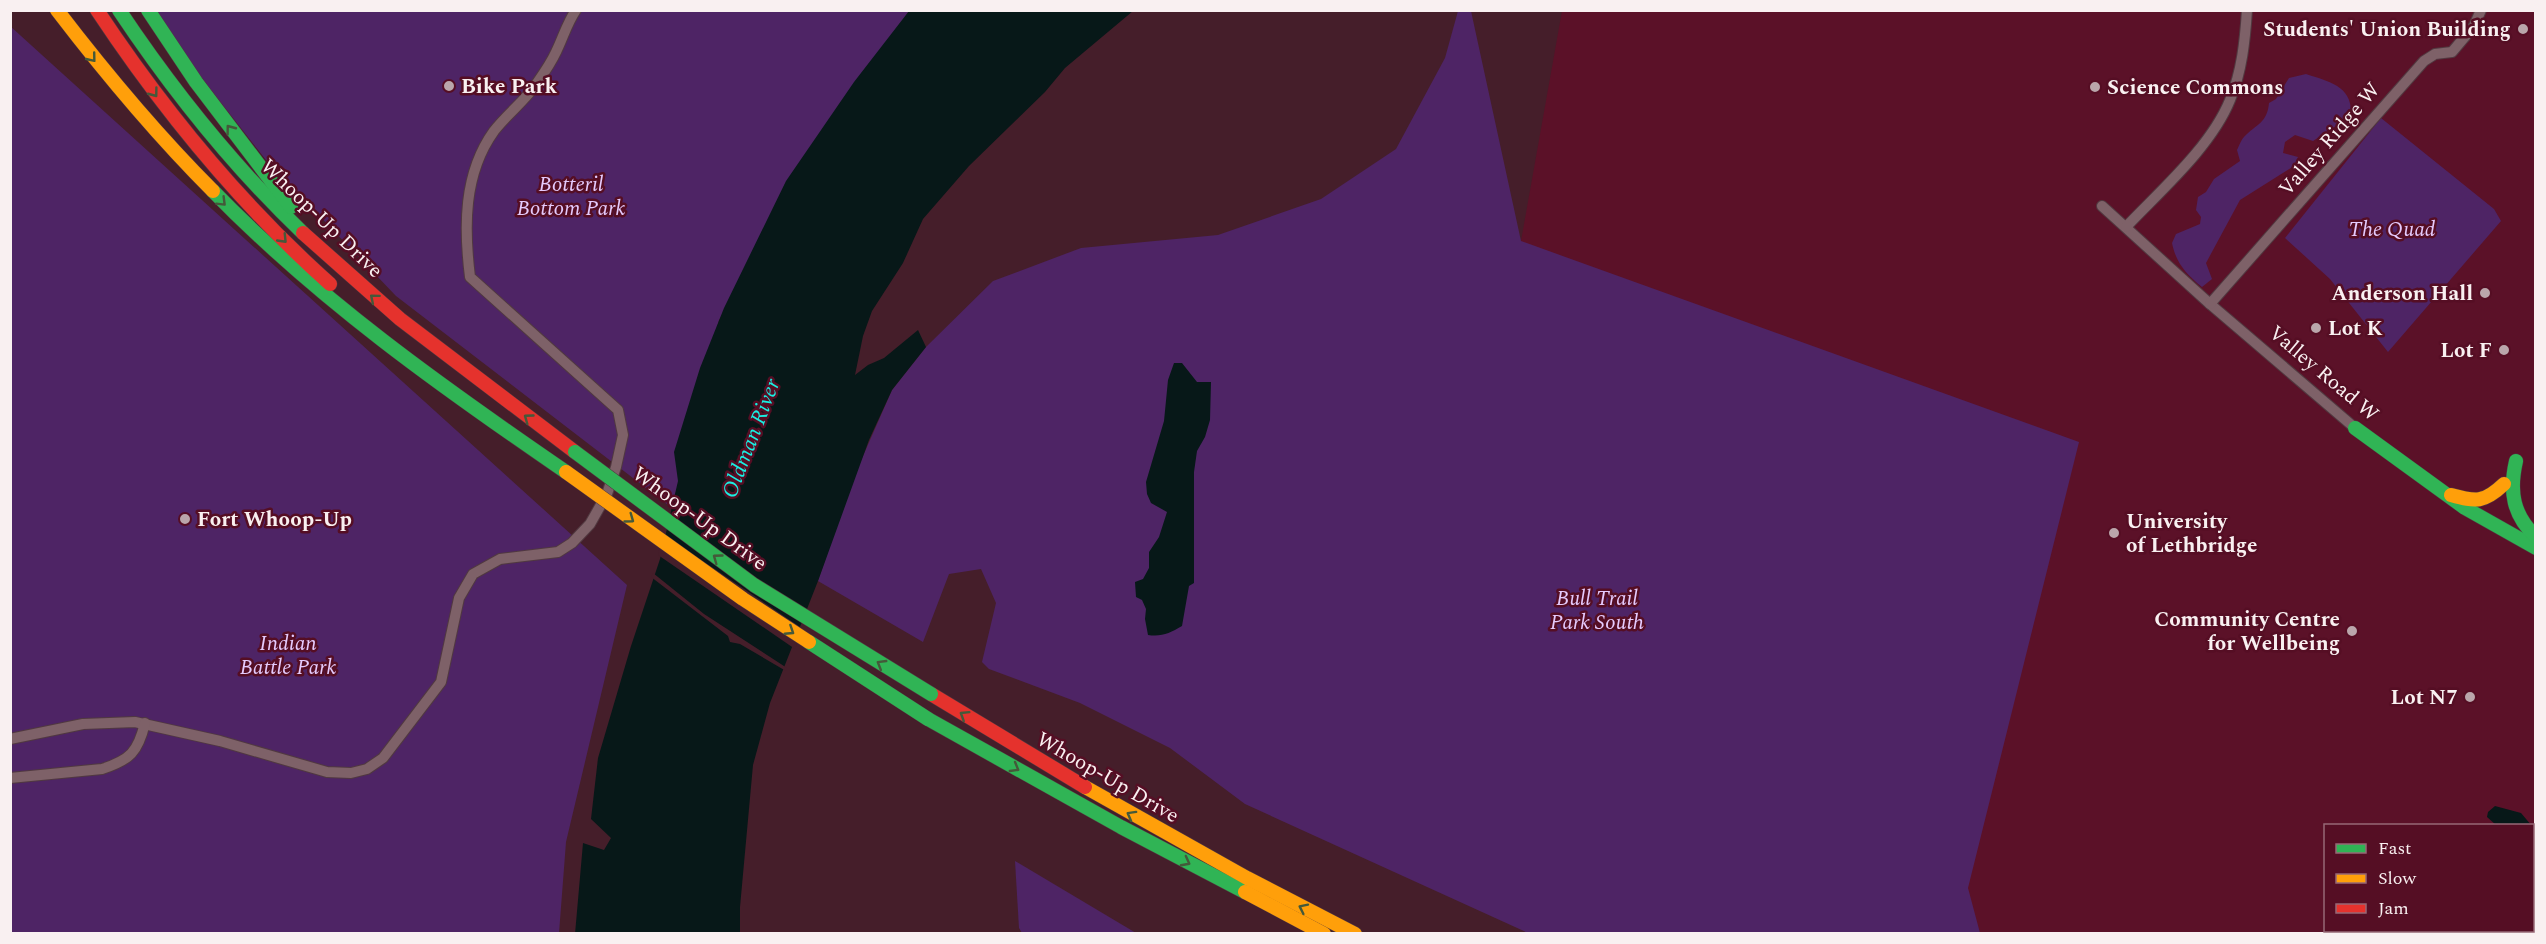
<svg xmlns="http://www.w3.org/2000/svg" width="2546" height="944" viewBox="0 0 2546 944" font-family="Spectral,serif">
<rect width="100%" height="100%" fill="#451e2a"/>
<!-- built -->
<path fill="#5b1128" fill-rule="evenodd" d="M1562,11H2535V933H1927L1521,241ZM2326,826H2532V930H2326Z"/>
<!-- green -->
<g fill="#4e2465">
<path d="M149,11H909L719,320L672,508L396,296L266,160Z"/>
<path d="M1458,11H1471L1521,241L2079,442L1968,888L1980,933H1528L1245,804L1170,748L1080,703L989,669L982,662L996,603L981,569L949,574L923,642L818,581L852,481L892,390L926,347L993,281L1081,248L1218,235L1321,199L1396,149L1445,58Z"/>
<path d="M10,26L627,585L566,842L559,933H11Z"/>
<path d="M2306,74C2330,82 2353,86 2351,116L2313,141L2295,135L2285,142L2283,153L2298,157L2294,166L2240,200L2206,263L2212,279L2202,287C2186,274 2176,263 2172,243L2176,234L2200,224L2201,217L2196,210L2198,197L2206,192L2214,179L2240,161L2237,150C2239,146 2241,140 2244,137C2256,124 2267,124 2269,103L2276,99L2289,78Z"/>
<path d="M2381,118L2494,209L2501,221L2388,352L2330,279L2285,238Z"/>
<path d="M1015,861L1136,933H1022L1019,928Z"/>
</g>
<!-- water -->
<g fill="#071818">
<path d="M909,11H1133L1065,68L1045,92L969,166L923,219L903,263L872,311L863,336L855,375L868,365L884,358L918,330L926,347L892,390L869,440L818,581L770,703L753,765L740,907V933L575,934L583,843L604,850L611,838L591,819L598,758L631,646L660,559L678,481L674,452L700,368L724,308L786,181L854,82Z"/>
<path d="M1174,363H1182L1197,382H1211L1210,420L1205,437L1197,451L1194,472V583L1189,586L1182,626C1170,633 1162,637 1148,635L1145,619L1146,609L1142,600L1136,597L1135,582L1143,579L1149,568V552L1159,537L1167,512L1151,503L1147,494L1146,482L1164,421L1168,380Z"/>
<path d="M2495,806L2521,813L2532,826L2496,825L2487,817L2488,812Z"/>
</g>
<!-- pier -->
<g fill="#451e2a">
<path d="M663,534L803,629L795,649L658,555Z"/>
<path d="M653,573L704,614L787,668L786,671L740,644L730,642L728,636L655,580L651,577Z"/>
</g>
<g fill="none" stroke-linecap="round" stroke-linejoin="round">
<defs>
<g id="street">
<path d="M2102,206L2210,304L2355,428"/>
<path d="M2126,227C2160,191 2211,147 2230,100C2242,71 2245,41 2247,10"/>
<path d="M2210,304L2424,61L2435,54L2452,52L2474,26L2481,10"/>
<path d="M10,739L83,724L135,722L220,741L327,772L351,773L367,769L383,758L441,682L459,598L473,574L500,559L558,552L572,543L590,524L607,494L616,467L623,435L618,410L470,277C464,228 463,174 494,131C507,114 525,101 537,83C544,73 551,63 556,52C563,38 567,23 576,10"/>
<path d="M10,778L102,769C130,760 138,752 145,723"/>
</g>
<g id="fast">
<path d="M119,10C173,91 233,166 303,233"/>
<path d="M148,10L196,82L291,207"/>
<path d="M213,191C318,299 442,387 566,472"/>
<path d="M2355,428L2465,508L2536,548"/>
<path d="M2516,461C2509,492 2513,515 2536,537"/>
<path d="M928,719L1121,827L1245,892"/>
</g>
<g id="slow">
<path d="M57,10C106,74 156,134 213,191"/>
<path d="M2451,495C2476,502 2484,503 2504,484"/>
<path d="M1085,787L1247,878L1355,934"/>
<path d="M1245,892L1324,934"/>
</g>
<g id="jam">
<path d="M97,10C164,111 239,203 330,284"/>
<path d="M303,233L400,319L575,452"/>
<path d="M931,694L1085,787"/>
</g>
</defs>
<!-- street casing -->
<use href="#street" stroke="#513940" stroke-width="12"/>
<!-- fast casing -->
<use href="#fast" stroke="#513940" stroke-width="15"/>
<!-- slow casing -->
<use href="#slow" stroke="#513940" stroke-width="15"/>
<!-- jam casing -->
<use href="#jam" stroke="#513940" stroke-width="15"/>
<!-- street -->
<use href="#street" stroke="#7e6168" stroke-width="10"/>
<!-- fast -->
<use href="#fast" stroke="#30b455" stroke-width="14"/>
<!-- slow -->
<use href="#slow" stroke="#ff9f0a" stroke-width="14"/>
<!-- jam -->
<use href="#jam" stroke="#e5322d" stroke-width="14"/>
<defs>
<g id="fast-bridge">
<path d="M575,452L754,585L931,694"/>
<path d="M809,642L928,719"/>
</g>
<path id="slow-bridge" d="M566,472L743,599L809,642"/>
</defs>
<!-- fast-bridge casing -->
<use href="#fast-bridge" stroke="#513940" stroke-width="15" stroke-linecap="butt"/>
<!-- slow-bridge casing -->
<use href="#slow-bridge" stroke="#513940" stroke-width="15" stroke-linecap="butt"/>
<!-- fast-bridge -->
<use href="#fast-bridge" stroke="#30b455" stroke-width="14"/>
<!-- slow-bridge -->
<use href="#slow-bridge" stroke="#ff9f0a" stroke-width="14"/>
</g>
<!-- one-way arrows -->
<defs><path id="oneway-chevron" d="M-2-3.5L2.5 0L-2 3.5" fill="none" stroke-width="1.6" stroke-linecap="round" stroke-linejoin="round" transform="scale(1.5)"/></defs>
<g stroke="#44593a">
<use href="#oneway-chevron" transform="translate(92 58) rotate(51)"/>
<use href="#oneway-chevron" transform="translate(154 93) rotate(53)"/>
<use href="#oneway-chevron" transform="translate(230 129) rotate(-127)"/>
<use href="#oneway-chevron" transform="translate(222 202) rotate(45)"/>
<use href="#oneway-chevron" transform="translate(283 239) rotate(46)"/>
<use href="#oneway-chevron" transform="translate(374 298) rotate(-140)"/>
<use href="#oneway-chevron" transform="translate(528 418) rotate(-144)"/>
<use href="#oneway-chevron" transform="translate(630 519) rotate(36)"/>
<use href="#oneway-chevron" transform="translate(717 558) rotate(-144)"/>
<use href="#oneway-chevron" transform="translate(790 631) rotate(33)"/>
<use href="#oneway-chevron" transform="translate(881 664) rotate(-149)"/>
<use href="#oneway-chevron" transform="translate(964 715) rotate(-148)"/>
<use href="#oneway-chevron" transform="translate(1015 768) rotate(30)"/>
<use href="#oneway-chevron" transform="translate(1131 815) rotate(-151)"/>
<use href="#oneway-chevron" transform="translate(1186 862) rotate(28)"/>
<use href="#oneway-chevron" transform="translate(1303 908) rotate(-154)"/>
</g>
<!-- markers -->
<g fill="#baa6ab" stroke="#550e24" stroke-width="2">
<circle cx="2523" cy="29" r="6"/>
<circle cx="449" cy="86" r="6"/>
<circle cx="2095" cy="87" r="6"/>
<circle cx="2485" cy="293" r="6"/>
<circle cx="2316" cy="328" r="6"/>
<circle cx="2504" cy="350" r="6"/>
<circle cx="185" cy="519" r="6"/>
<circle cx="2114" cy="533" r="6"/>
<circle cx="2352" cy="631" r="6"/>
<circle cx="2470" cy="697" r="6"/>
</g>
<g text-anchor="middle" stroke-width="5" stroke-linejoin="round" paint-order="stroke">
<!-- poi labels -->
<g font-size="21" font-weight="bold" fill="#f9f0f1" stroke="#550e24" text-anchor="end">
<text x="2511" y="36">Students' Union Building</text>
<text x="461" y="93" text-anchor="start">Bike Park</text>
<text x="2107" y="94" text-anchor="start">Science Commons</text>
<text x="2473" y="300">Anderson Hall</text>
<text x="2328" y="335" text-anchor="start">Lot K</text>
<text x="2492" y="357">Lot F</text>
<text x="197" y="526" text-anchor="start">Fort Whoop-Up</text>
<text x="2126" y="528" text-anchor="start">University<tspan x="2126" dy="24">of Lethbridge</tspan></text>
<text x="2340" y="626">Community Centre<tspan x="2340" dy="24">for Wellbeing</tspan></text>
<text x="2458" y="704">Lot N7</text>
</g>
<!-- street labels -->
<g font-size="21" fill="#f9f0f1" stroke="#550e24">
<text transform="translate(2329 139) rotate(-49)" y="7">Valley Ridge W</text>
<text transform="translate(322 218) rotate(44)" y="7">Whoop-Up Drive</text>
<text transform="translate(2324 373) rotate(40)" y="7">Valley Road W</text>
<text transform="translate(700 518) rotate(36)" y="7">Whoop-Up Drive</text>
<text transform="translate(1108 777) rotate(30)" y="7">Whoop-Up Drive</text>
</g>
<!-- park labels -->
<g font-size="21" font-style="italic" fill="#e5cbfe" stroke="#550e24">
<text x="571" y="191">Botteril<tspan x="571" dy="24">Bottom Park</tspan></text>
<text x="2392" y="236">The Quad</text>
<text x="1597" y="605">Bull Trail<tspan x="1597" dy="24">Park South</tspan></text>
<text x="288" y="650">Indian<tspan x="288" dy="24">Battle Park</tspan></text>
</g>
<!-- water labels -->
<g font-size="22" font-style="italic" fill="#19efe2" stroke="#550e24">
<text transform="translate(750 438) rotate(-69)" y="8">Oldman River</text>
</g>
</g>
<!-- border -->
<rect width="2546" height="944" fill="none" stroke="#f9f0f1" stroke-width="24"/>
<!-- legend -->
<rect x="2324" y="824" width="210" height="108" fill="#550e24" stroke="#976876" stroke-width="1.5"/>
<rect x="2336" y="844" width="30" height="9" fill="#30b455" stroke="#976876" stroke-width="1.5"/>
<text x="2378" y="854" font-size="18" fill="#f9f0f1">Fast</text>
<rect x="2336" y="874" width="30" height="9" fill="#ff9f0a" stroke="#976876" stroke-width="1.5"/>
<text x="2378" y="884" font-size="18" fill="#f9f0f1">Slow</text>
<rect x="2336" y="904" width="30" height="9" fill="#e5322d" stroke="#976876" stroke-width="1.5"/>
<text x="2378" y="914" font-size="18" fill="#f9f0f1">Jam</text>
</svg>
